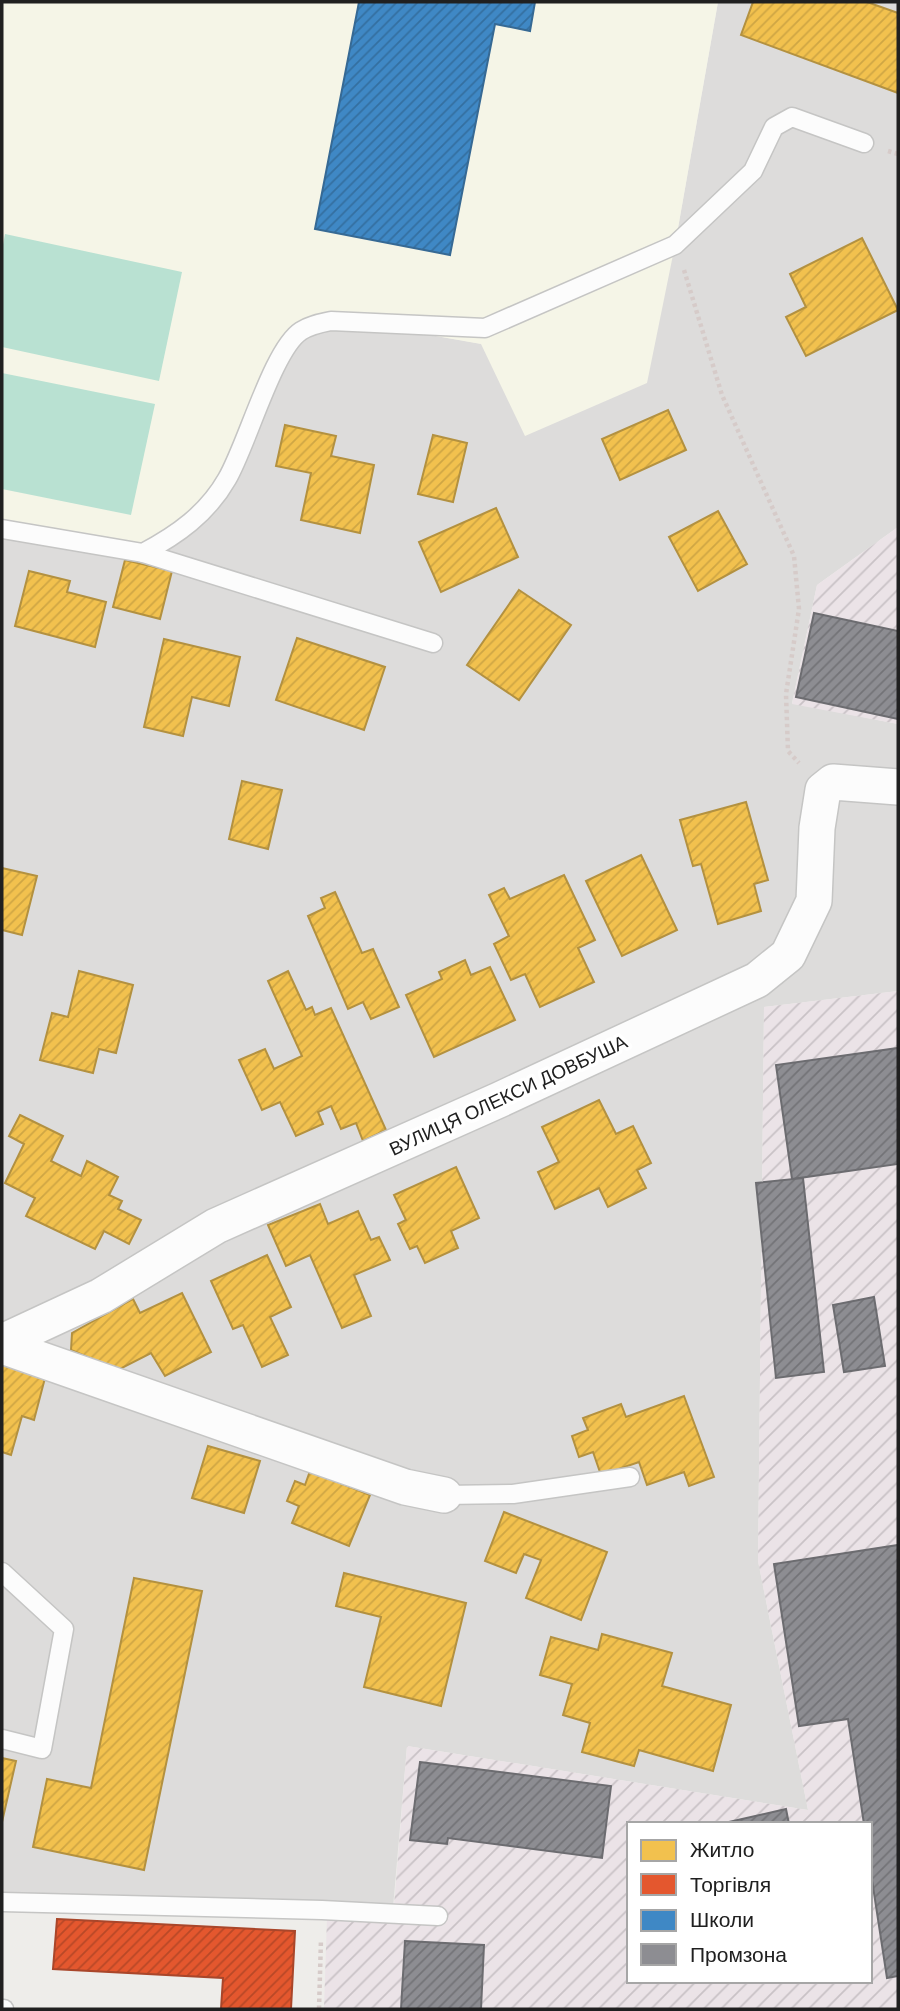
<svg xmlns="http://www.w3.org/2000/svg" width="900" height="2011" viewBox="0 0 900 2011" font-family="'DM Sans',sans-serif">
<defs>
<pattern id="industrial-furrows" width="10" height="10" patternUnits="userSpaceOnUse" patternTransform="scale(1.75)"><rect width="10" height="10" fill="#ebe3e7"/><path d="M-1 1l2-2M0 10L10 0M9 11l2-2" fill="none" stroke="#c9c2c6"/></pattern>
<pattern id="homes-hatch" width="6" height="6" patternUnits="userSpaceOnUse" patternTransform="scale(1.75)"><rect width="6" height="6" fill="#f2c14e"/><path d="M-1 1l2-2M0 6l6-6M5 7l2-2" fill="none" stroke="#cfa644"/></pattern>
<pattern id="shops-hatch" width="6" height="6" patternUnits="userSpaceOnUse" patternTransform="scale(1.75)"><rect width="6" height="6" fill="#e4572e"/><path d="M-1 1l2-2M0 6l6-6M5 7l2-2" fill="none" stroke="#b84827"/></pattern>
<pattern id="schools-hatch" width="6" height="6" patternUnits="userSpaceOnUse" patternTransform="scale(1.75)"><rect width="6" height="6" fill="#3f88c5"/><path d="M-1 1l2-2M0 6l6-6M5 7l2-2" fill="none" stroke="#346fa0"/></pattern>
<pattern id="industry-hatch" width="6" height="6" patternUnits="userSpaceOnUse" patternTransform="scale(1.75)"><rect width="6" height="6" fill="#8d8d92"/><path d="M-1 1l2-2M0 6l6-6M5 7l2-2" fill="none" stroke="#737377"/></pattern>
</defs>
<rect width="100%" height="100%" fill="#eeedea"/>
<!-- residential -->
<path fill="#dddcdb" d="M718,2H898V527L817,585L792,703L898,724V991L764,1007L758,1561L808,1810L407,1746L392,1919L2,1905V529L299,331L351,321L482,344L675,245Z"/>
<!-- industrial -->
<g fill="url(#industrial-furrows)" fill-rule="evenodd">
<path d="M898,527V724L792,704L817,585Z"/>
<path d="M898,991V2009H324L327,1917L393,1918L407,1746L808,1810L758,1561L764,1007ZM629,1824H870V1981H629Z"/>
</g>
<!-- education -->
<path fill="#f5f5e7" d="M2,2H718L675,245L647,383L525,436L481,344L351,321L299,331L226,482L143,553L2,529Z"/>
<!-- pitch -->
<g fill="#b9e1d2">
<path d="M5,234L182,272L159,381L2,347V250Z"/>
<path d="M2,373L155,404L131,515L2,489Z"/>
</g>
<!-- homes -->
<g fill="url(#homes-hatch)" stroke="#b39140" stroke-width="2">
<path d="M753,2H867L898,13V93L741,35Z"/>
<path d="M862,238L898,310L806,356L786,317L806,307L790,274Z"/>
<path d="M668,410L686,450L620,480L602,439Z"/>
<path d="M285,425L336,436L331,456L374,465L360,533L301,520L311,473L276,466Z"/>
<path d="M433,435L467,443L453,502L418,494Z"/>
<path d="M496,508L518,557L441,592L419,542Z"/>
<path d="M718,511L747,564L698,591L669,537Z"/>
<path d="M125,560L172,571L160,619L113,607Z"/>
<path d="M29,571L70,581L67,592L106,602L95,647L15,626Z"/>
<path d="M519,590L571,625L519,700L467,665Z"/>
<path d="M297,638L385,667L364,730L276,700Z"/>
<path d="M164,639L240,657L229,706L192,697L183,736L144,727Z"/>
<path d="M242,781L282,790L268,849L229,839Z"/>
<path d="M746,802L768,880L754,884L761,911L718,924L701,864L693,866L680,820Z"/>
<path d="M641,855L677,930L622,956L586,881Z"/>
<path d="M2,868L37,876L22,935L2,930Z"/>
<path d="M564,875L595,940L578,948L594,982L540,1007L525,974L511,980L494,944L509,936L489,895L504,888L510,899Z"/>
<path d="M335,892L362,953L373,949L399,1007L371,1019L363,1002L348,1009L308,916L325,908L321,898Z"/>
<path d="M465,960L471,975L490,967L515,1020L434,1057L406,995L442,979L439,972Z"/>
<path d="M79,971L133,985L116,1053L99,1049L93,1073L40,1060L52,1013L68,1017Z"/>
<path d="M288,971L306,1010L312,1007L315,1015L331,1008L386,1130L363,1141L356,1123L341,1129L331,1106L318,1112L323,1124L296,1136L280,1102L262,1110L239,1060L265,1049L274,1069L302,1056L268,981Z"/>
<path d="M599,1100L616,1134L633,1126L651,1163L637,1170L646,1188L608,1207L599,1188L555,1209L538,1172L559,1162L542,1127Z"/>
<path d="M20,1115L63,1136L51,1161L81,1176L87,1161L118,1177L109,1195L122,1201L118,1209L141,1220L129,1244L104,1231L95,1249L26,1216L35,1198L5,1183L24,1144L9,1136Z"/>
<path d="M456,1167L479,1218L451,1231L458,1248L425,1263L417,1246L410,1249L398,1224L406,1220L394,1195Z"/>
<path d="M320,1204L328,1224L358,1211L371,1240L379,1237L390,1260L354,1275L371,1316L342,1328L310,1255L286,1266L268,1225Z"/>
<path d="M267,1255L291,1307L270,1317L288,1355L262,1367L243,1325L233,1329L211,1281Z"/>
<path d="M182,1293L211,1352L165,1376L151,1353L118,1370L71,1350L72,1333L133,1299L140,1313Z"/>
<path d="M2,1365L45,1378L34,1420L22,1416L11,1455L2,1452Z"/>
<path d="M684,1396L714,1477L689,1486L684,1472L647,1485L639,1462L601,1475L593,1452L579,1457L572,1436L588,1430L583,1418L621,1404L626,1417Z"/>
<path d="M208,1446L260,1461L244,1513L192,1498Z"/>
<path d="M310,1471L370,1495L349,1546L292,1523L299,1506L287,1501L295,1481L305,1485Z"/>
<path d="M504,1512L607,1552L581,1620L526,1598L541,1560L524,1554L516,1573L485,1561Z"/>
<path d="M344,1573L466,1603L441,1706L364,1687L381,1617L336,1606Z"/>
<path d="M134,1578L202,1591L144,1870L33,1847L47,1779L91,1788Z"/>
<path d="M602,1634L672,1653L662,1686L731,1705L713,1771L639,1750L634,1766L582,1752L590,1723L563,1715L572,1684L540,1675L551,1637L598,1650Z"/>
<path d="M2,1758L16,1761L2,1822Z"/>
</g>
<!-- shops -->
<path fill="url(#shops-hatch)" stroke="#a9462a" stroke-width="2" d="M57,1919L295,1931L291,2009H221L223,1978L53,1969Z"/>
<!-- schools -->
<path fill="url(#schools-hatch)" stroke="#366994" stroke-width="2" d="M359,2H535L530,31L495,24L450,255L315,229Z"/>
<!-- industry -->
<g fill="url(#industry-hatch)" stroke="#6c6c70" stroke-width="2">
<path d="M814,613L898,631V719L796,697Z"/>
<path d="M898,1048V1164L792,1179L776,1065Z"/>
<path d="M803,1178L824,1372L776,1378L756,1183Z"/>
<path d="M874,1297L885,1366L844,1372L833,1305Z"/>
<path d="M898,1545V1976L887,1978L870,1867V1824H864L848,1719L799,1726L774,1564Z"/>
<path d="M420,1762L611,1786L602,1858L448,1838L447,1844L410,1840Z"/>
<path d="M786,1809L789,1824H720Z"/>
<path d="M405,1941L484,1945L481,2009H401Z"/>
</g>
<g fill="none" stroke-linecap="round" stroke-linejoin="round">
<defs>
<g id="service">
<path d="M2,529L143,553C177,535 207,514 227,479C247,445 273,349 301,331C310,325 321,323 331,321L485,328L675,245L753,171L774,127L792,117L864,143"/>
<path d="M143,553L433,643"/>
<path d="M444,1495L513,1494L630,1477"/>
<path d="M2,1572L64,1629L42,1749L2,1739"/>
<path d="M2,1902L322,1910L438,1916"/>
<path d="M2,2009H4"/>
</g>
<g id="minor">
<path d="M2,1342L101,1296L216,1226L499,1100L757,980L788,955L814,901L817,828L823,790L833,782L898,787"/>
<path d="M2,1346L405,1487L444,1495"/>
</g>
</defs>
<!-- service casing -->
<use href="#service" stroke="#c5c5c4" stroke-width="21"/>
<!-- minor casing -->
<use href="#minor" stroke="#c5c5c4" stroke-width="38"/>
<!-- path -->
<g stroke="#d6cbc9" stroke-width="4.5" stroke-dasharray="3.5 3.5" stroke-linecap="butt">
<path d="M888,151L898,154"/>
<path d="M684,270L722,395L794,556L799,609L786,694L788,751L799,763"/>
<path d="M319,2009L321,1939"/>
</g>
<!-- service -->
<use href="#service" stroke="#fcfcfc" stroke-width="18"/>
<!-- minor -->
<use href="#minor" stroke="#fcfcfc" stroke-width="35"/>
</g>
<g text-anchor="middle" stroke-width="7" stroke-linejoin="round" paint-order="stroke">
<!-- street labels -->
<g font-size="19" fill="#202020" stroke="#fff">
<text transform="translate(508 1095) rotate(-25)" y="7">ВУЛИЦЯ ОЛЕКСИ ДОВБУША</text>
</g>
</g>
<!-- border -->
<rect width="900" height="2011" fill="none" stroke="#202020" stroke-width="7"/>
<!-- legend -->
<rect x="627" y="1822" width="245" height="161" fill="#ffffff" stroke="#a6a6a6" stroke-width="2"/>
<rect x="641" y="1840" width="35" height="21" fill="#f2c14e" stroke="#a6a6a6" stroke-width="2"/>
<text x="690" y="1857" font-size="21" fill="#202020">Житло</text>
<rect x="641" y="1874" width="35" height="21" fill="#e4572e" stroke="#a6a6a6" stroke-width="2"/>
<text x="690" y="1892" font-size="21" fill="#202020">Торгівля</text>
<rect x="641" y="1910" width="35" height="21" fill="#3f88c5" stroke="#a6a6a6" stroke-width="2"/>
<text x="690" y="1927" font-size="21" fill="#202020">Школи</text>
<rect x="641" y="1944" width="35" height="21" fill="#8d8d92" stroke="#a6a6a6" stroke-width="2"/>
<text x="690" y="1962" font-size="21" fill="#202020">Промзона</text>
</svg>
